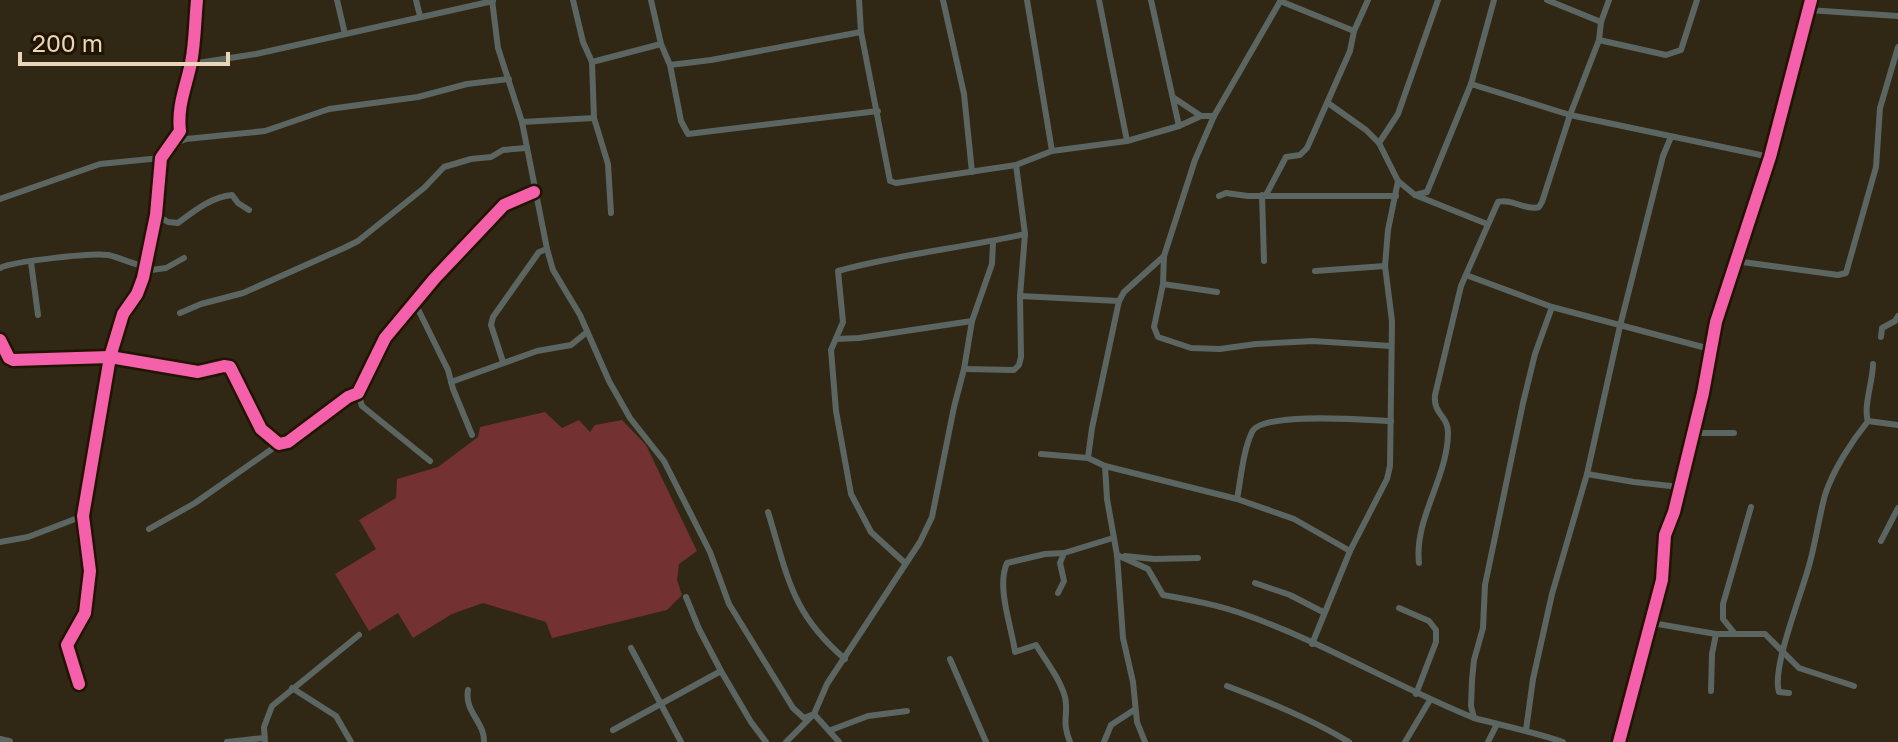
<svg xmlns="http://www.w3.org/2000/svg" width="1898" height="742" viewBox="0 0 1898 742" font-family="'Golos Text',sans-serif">
<rect width="100%" height="100%" fill="#302714"/>
<!-- green -->
<path fill="#733131" d="M545,412L562,428L579,420L590,432L595,425L622,420L646,445L697,551L679,564L677,580L682,595L667,610L552,638L546,622L483,603L452,614L413,638L398,613L369,631L335,574L376,549L359,520L396,498L397,479L438,467L478,437L480,427Z"/>
<g fill="none" stroke-linecap="round" stroke-linejoin="round">
<!-- street -->
<g stroke="#5b6562" stroke-width="6">
<path d="M337,0L345,34"/>
<path d="M416,0L420,16"/>
<path d="M492,0L498,48L522,122L547,249L539,252L493,317L491,325L503,362"/>
<path d="M573,0L583,42L592,62"/>
<path d="M651,0L661,44L670,65L681,121L688,134L878,111"/>
<path d="M859,0L861,32L890,181L896,183L1016,165L1052,151L1127,141L1179,126L1201,116H1214"/>
<path d="M943,0L964,94L972,172"/>
<path d="M1027,0L1052,151"/>
<path d="M1099,0L1127,141"/>
<path d="M1151,0L1179,126"/>
<path d="M1281,0L1214,116L1195,160L1164,256L1163,284L1154,327L1158,337L1191,348L1220,349L1256,344L1313,341L1391,346"/>
<path d="M1547,0L1601,22"/>
<path d="M1280,1L1354,31"/>
<path d="M1808,10L1898,16"/>
<path d="M1599,40L1666,55L1681,50L1697,0"/>
<path d="M191,64L256,54L493,1"/>
<path d="M670,65L711,60L861,32"/>
<path d="M1471,84L1570,115L1770,157"/>
<path d="M1174,98L1201,116"/>
<path d="M1328,103L1366,130L1379,143L1398,181L1415,195L1487,224"/>
<path d="M522,122L594,118"/>
<path d="M1379,143L1398,114L1438,0"/>
<path d="M171,145L186,139L265,131L329,109L418,97L467,84L509,79"/>
<path d="M1262,195L1264,261"/>
<path d="M1266,195L1286,157L1300,155L1307,148L1350,51L1354,31L1368,0"/>
<path d="M1415,195L1427,192L1471,84L1494,0"/>
<path d="M1219,196L1226,193L1248,196H1396"/>
<path d="M0,199L100,164L161,158"/>
<path d="M611,213L608,164L594,118L592,62L661,44"/>
<path d="M156,215L168,222L178,223C194,211 211,197 232,195L238,203L249,210"/>
<path d="M547,249L553,270L580,315L609,381L630,418L664,461L710,552L729,604L793,708L804,718L814,714L839,742"/>
<path d="M1735,261L1838,275L1846,273L1876,167L1880,108L1898,47"/>
<path d="M31,262L38,315"/>
<path d="M0,268C13,261 91,253 108,255C118,257 132,264 144,266"/>
<path d="M144,271L166,268L184,258"/>
<path d="M1315,271L1385,266"/>
<path d="M1466,275L1552,307L1710,349"/>
<path d="M1163,284L1217,292"/>
<path d="M1020,296L1119,301"/>
<path d="M415,303L448,370L453,389L472,435"/>
<path d="M1552,307L1535,354L1523,403L1485,585L1483,628L1474,660L1472,680L1471,706L1474,718C1504,726 1534,732 1563,742"/>
<path d="M180,313L201,304L243,293L344,248L358,241L424,188L444,167L471,159L491,157L503,150L526,148"/>
<path d="M1881,337L1882,328L1895,321L1898,316"/>
<path d="M836,339L859,338L972,321"/>
<path d="M0,340L9,358L13,360L110,357L198,372L224,366L230,367L261,429L279,444L288,442L348,397L358,393L385,338L435,278L504,205L534,192"/>
<path d="M964,369L1014,370L1019,365L1021,357L1020,296L1025,234L1016,165"/>
<path d="M451,382L537,351L571,345L587,332"/>
<path d="M358,393L362,406L430,461"/>
<path d="M1868,421C1863,407 1873,381 1873,364"/>
<path d="M1693,433H1734"/>
<path d="M1041,454L1088,458L1105,466L1237,499L1294,519L1350,551"/>
<path d="M1088,458L1092,428L1119,301L1124,292L1164,256"/>
<path d="M1105,466L1107,499L1117,555L1123,638L1133,682L1137,722L1145,742"/>
<path d="M1587,474L1634,482L1680,487"/>
<path d="M1237,499C1241,478 1243,451 1252,432C1262,411 1368,420 1391,421"/>
<path d="M768,512C788,577 791,613 845,659"/>
<path d="M149,529L195,503L279,444"/>
<path d="M1881,541L1898,508"/>
<path d="M0,542L28,537L83,516"/>
<path d="M1064,553L1045,554L1007,563C996,587 1012,628 1015,652L1036,645C1046,661 1060,679 1065,697C1069,714 1061,721 1070,742"/>
<path d="M1117,555L1148,569L1163,595C1191,600 1219,605 1246,615C1325,643 1397,687 1474,718"/>
<path d="M1125,556L1154,559L1198,558"/>
<path d="M905,563L871,532L851,494L836,411L831,350L843,322L838,271C899,254 963,248 1025,234"/>
<path d="M1419,563C1414,519 1447,479 1448,434C1449,416 1433,415 1435,395L1461,286L1498,202C1512,198 1525,211 1539,207L1542,202L1570,115L1599,40L1601,22L1609,0"/>
<path d="M1255,583L1290,595L1323,612"/>
<path d="M1058,593L1064,581L1060,563L1064,553L1113,538"/>
<path d="M686,597L699,629L721,671"/>
<path d="M1399,608L1429,621L1436,630V642L1416,694"/>
<path d="M1652,623L1716,634H1765L1799,668L1854,686"/>
<path d="M1735,634L1723,619V604L1751,507"/>
<path d="M1312,644L1350,551L1387,479L1390,466L1392,321L1385,266L1388,230L1398,181"/>
<path d="M631,648L681,742"/>
<path d="M950,659L986,742"/>
<path d="M79,684L67,645L85,613L87,596L90,571L83,516L110,357L123,314L137,294L143,278L156,215L161,158L180,131C177,106 186,87 191,63C195,43 195,21 197,0"/>
<path d="M1227,686C1269,702 1311,719 1349,742"/>
<path d="M292,688L336,716L351,742"/>
<path d="M468,690C464,712 485,722 484,742"/>
<path d="M1711,691L1712,654L1716,634"/>
<path d="M1789,693L1779,692C1771,668 1803,591 1810,562C1816,540 1819,517 1825,495C1833,470 1852,441 1868,421L1898,425"/>
<path d="M613,730L721,671L751,722L766,742"/>
<path d="M831,730L868,716L907,711"/>
<path d="M1526,730L1533,679L1552,594L1587,474L1620,326L1663,156L1671,137"/>
<path d="M227,742L264,738"/>
<path d="M265,742L264,727L272,706L359,635"/>
<path d="M786,742L814,714L827,684L920,542L932,517L954,407L964,369L972,321L992,264L993,243"/>
<path d="M1104,742L1111,725L1134,710"/>
<path d="M1405,742L1430,700"/>
<path d="M1488,742L1497,724"/>
<path d="M1619,742L1662,580L1665,535L1674,512L1703,393L1716,322L1770,157L1811,0"/>
</g>
<!-- secondary -->
<path stroke="#5d6661" stroke-width="8" d="M0,740L9,742"/>
<defs>
<g id="cycleway">
<path d="M0,340L9,358L13,360L110,357L198,372L224,366L230,367L261,429L279,444L288,442L348,397L358,393L385,338L435,278L504,205L534,192"/>
<path d="M79,684L67,645L85,613L87,596L90,571L83,516L110,357L123,314L137,294L143,278L156,215L161,158L180,131C177,106 186,87 191,63C195,43 195,21 197,0"/>
<path d="M1619,742L1662,580L1665,535L1674,512L1703,393L1716,322L1770,157L1811,0"/>
</g>
</defs>
<!-- cycleway casing -->
<use href="#cycleway" stroke="#211400" stroke-width="17"/>
<!-- cycleway -->
<use href="#cycleway" stroke="#f560ab" stroke-width="12"/>
</g>
<!-- scale -->
<path d="M20 52v12h208v-12" fill="none" stroke="#e8d6b7" stroke-width="4"/>
<text x="32" y="52" font-size="24" fill="#e8d6b7" stroke="#211400" stroke-width="6" paint-order="stroke">200 m</text>
</svg>
